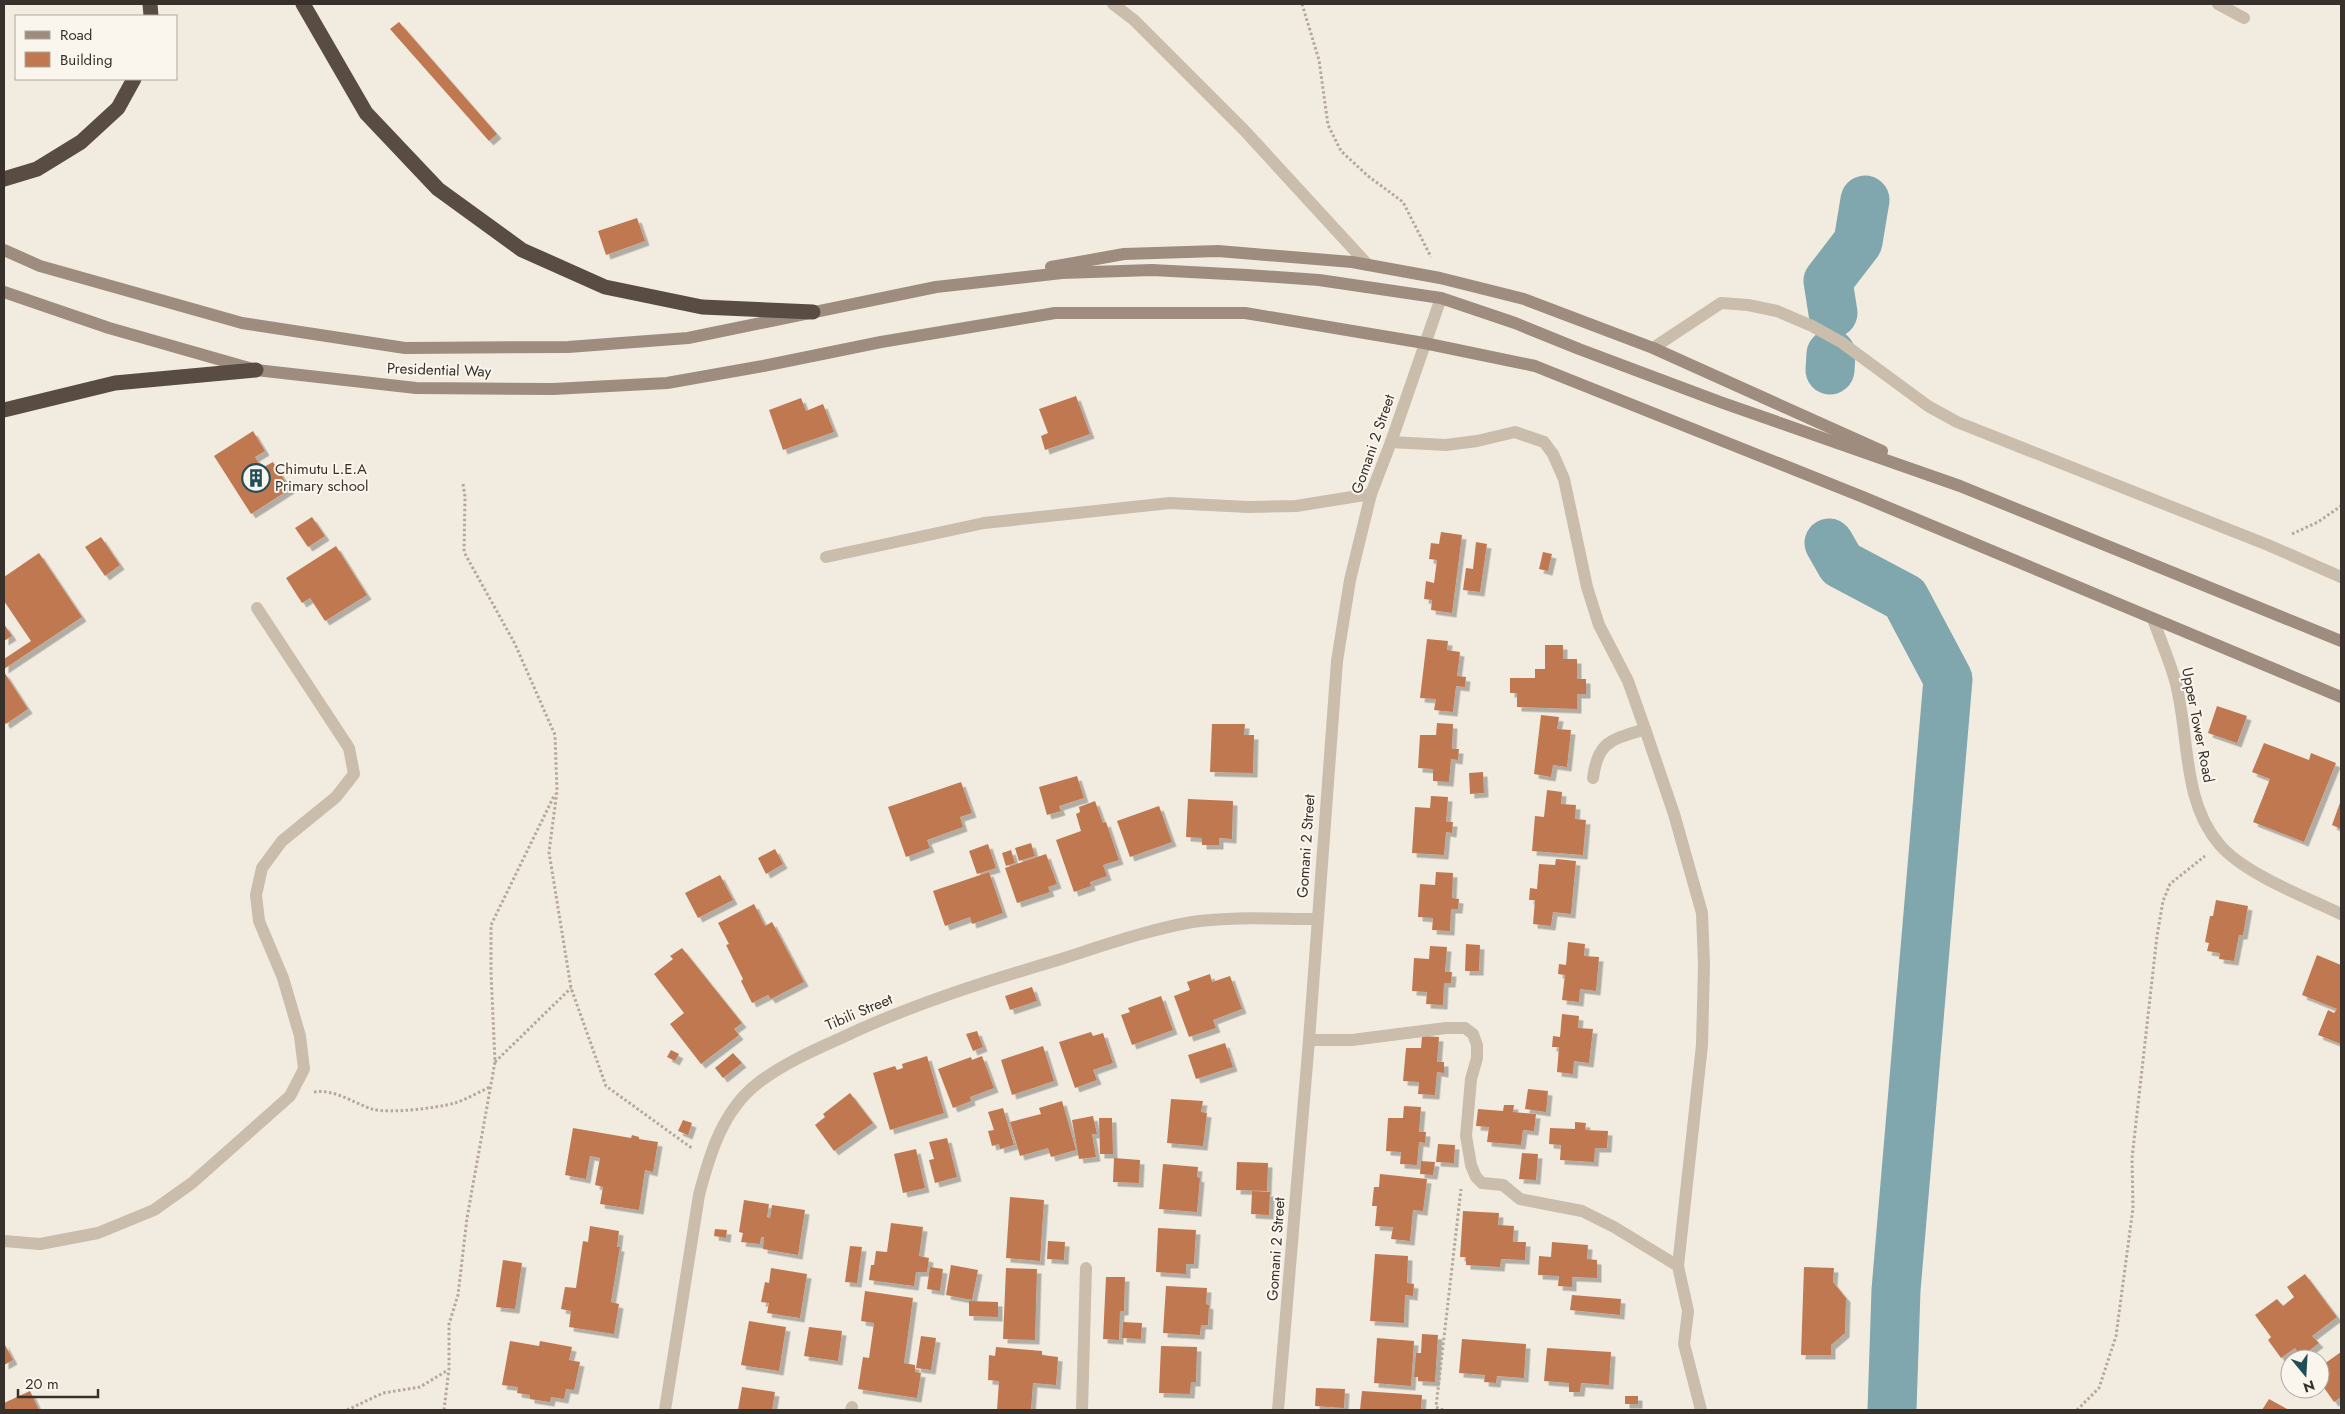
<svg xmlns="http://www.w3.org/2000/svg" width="2345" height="1414" viewBox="0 0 2345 1414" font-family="Jost,sans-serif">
<defs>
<filter id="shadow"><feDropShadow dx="4.5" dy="4.5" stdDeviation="0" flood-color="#0004"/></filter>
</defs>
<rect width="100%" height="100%" fill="#f2ece0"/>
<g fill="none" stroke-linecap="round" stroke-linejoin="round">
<!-- river -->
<g stroke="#80a7ae" stroke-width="49">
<path d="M1833,313L1828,281L1858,242L1865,200"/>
<path d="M1830,370L1831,354"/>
<path d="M1829,543L1841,564L1905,598L1948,679L1896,1290L1892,1410"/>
</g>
</g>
<!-- building -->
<g fill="#c07851" filter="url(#shadow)">
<path d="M399,22L497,134L489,141L390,29Z"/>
<path d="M637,218L645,241L606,255L598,231Z"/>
<path d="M1076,396L1090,434L1045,450L1041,436L1048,433L1039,409Z"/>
<path d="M801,398L806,411L823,404L834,432L783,450L769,410Z"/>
<path d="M253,431L265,451L255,457L262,468L273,462L290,489L251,514L214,456Z"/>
<path d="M312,517L325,536L308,547L295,528Z"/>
<path d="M1441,532L1462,535L1452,613L1431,610L1432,600L1424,599L1426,581L1434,583L1437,560L1429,559L1431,543L1439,544Z"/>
<path d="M101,537L120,565L105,576L85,547Z"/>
<path d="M1476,542L1487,544L1480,592L1463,590L1466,568L1473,569Z"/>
<path d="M336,546L367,595L325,621L310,598L302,603L286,578Z"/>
<path d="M1543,552L1552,554L1548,571L1539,569Z"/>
<path d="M39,553L82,617L4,669V659L31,641L4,601V577Z"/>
<path d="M4,624L12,636L4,641Z"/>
<path d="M1427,639L1448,641L1447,650L1460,652L1457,676L1466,677L1465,687L1456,686L1453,712L1434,710L1436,699L1420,698Z"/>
<path d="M1545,645H1563V659H1577V679H1586V694H1577V709L1517,707V693H1510V678H1535V669H1545Z"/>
<path d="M4,672L28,709L6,724L4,722Z"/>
<path d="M2217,706L2247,716L2237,743L2208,733Z"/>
<path d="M1541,715L1559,717L1557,729L1571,730L1567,767L1553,765L1551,777L1534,774Z"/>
<path d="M1437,723L1453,724L1452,749H1459L1458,760L1451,759L1449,782L1433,781V769L1418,768L1420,735H1436Z"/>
<path d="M1212,724H1245L1244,735H1254L1253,773L1210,772Z"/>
<path d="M2264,743L2309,760L2311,753L2336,763L2304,842L2253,822L2270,779L2252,772Z"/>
<path d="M1483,772L1484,793L1470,794L1469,773Z"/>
<path d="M1077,776L1084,798L1059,806L1061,811L1047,815L1039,787Z"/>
<path d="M961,782L972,813L960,817L963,827L927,840L930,848L906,857L888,807Z"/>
<path d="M1547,790L1562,792L1561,804L1576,805L1575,819L1586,820L1583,855L1532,851L1535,816L1544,817Z"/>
<path d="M1431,796L1448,797L1446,822H1453L1452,833L1446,832L1444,855L1412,853L1415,807L1430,808Z"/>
<path d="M1188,799L1233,801L1232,839L1219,838V845H1202V838L1186,837Z"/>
<path d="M2341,800V829L2332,825Z"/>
<path d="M1095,801L1103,823L1106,822L1119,860L1103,865L1107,876L1090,882L1091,886L1074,892L1056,840L1081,831L1076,814L1080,812L1079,807Z"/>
<path d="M1159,806L1172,842L1130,857L1117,821Z"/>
<path d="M1031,843L1035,856L1019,861L1015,848Z"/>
<path d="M988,844L996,868L977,874L969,851Z"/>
<path d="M775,849L783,864L766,874L758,858Z"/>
<path d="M1011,850L1015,863L1006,866L1002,853Z"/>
<path d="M1046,854L1057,884L1048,887L1050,892L1017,903L1005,868Z"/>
<path d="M1556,859L1576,861L1571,914L1553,912L1551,926L1533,924L1535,900H1529L1530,888L1537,889L1539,864L1555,865Z"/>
<path d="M989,872L1003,913L972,924L970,917L945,926L933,891Z"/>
<path d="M1436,872L1453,873L1452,898L1459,899L1458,909H1451L1450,931L1432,930L1433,918L1418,917L1420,884L1435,885Z"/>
<path d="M720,875L733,900L698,918L685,893Z"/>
<path d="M2216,900L2248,906L2243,935H2239L2234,961L2219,959L2220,953L2207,951L2209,943L2205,942L2210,916H2213Z"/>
<path d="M754,904L765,926L772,922L804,982L771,999L768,995L752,1003L741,981L743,979L726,945L729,944L718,923Z"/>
<path d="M1568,942L1585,944L1584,956L1599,957L1596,991L1580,989L1579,1002L1562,1000L1565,975L1558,974L1559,964L1566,965Z"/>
<path d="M1466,944L1480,945L1479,971H1465Z"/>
<path d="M1430,946L1447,947L1445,972H1452L1451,983H1444L1443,1005L1426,1004L1427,992L1412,991L1414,958L1429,959Z"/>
<path d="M682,948L742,1023L734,1029L739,1035L701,1064L670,1024L684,1013L654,974L673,959L670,956Z"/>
<path d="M2317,955L2341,965V1044L2318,1035L2328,1010L2334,1013L2337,1009L2302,995Z"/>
<path d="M1210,974L1212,982L1230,976L1242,1009L1213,1020L1216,1028L1189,1037L1174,996L1190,990L1187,982Z"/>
<path d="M1032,987L1037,1001L1010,1010L1005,996Z"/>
<path d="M1161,996L1173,1030L1132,1045L1121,1015L1130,1012L1128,1008Z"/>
<path d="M1562,1014L1579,1016L1578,1028L1593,1029L1589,1063L1574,1061L1573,1074L1557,1072L1559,1047H1552L1553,1036L1560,1037Z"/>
<path d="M977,1031L983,1047L973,1051L966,1034Z"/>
<path d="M1091,1032L1093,1036L1103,1033L1113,1063L1093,1070L1097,1080L1075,1088L1059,1042Z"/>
<path d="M1422,1036L1439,1037L1437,1062H1444V1073L1437,1072L1435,1095L1418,1094L1419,1082L1403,1081L1406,1048H1421Z"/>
<path d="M1225,1043L1233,1067L1196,1079L1188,1055Z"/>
<path d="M1043,1046L1054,1081L1012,1095L1001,1060Z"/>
<path d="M671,1050L679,1054L675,1061L667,1057Z"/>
<path d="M733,1053L742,1063L723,1078L715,1068Z"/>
<path d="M927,1056L944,1113L890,1130L873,1073L895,1066L897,1070L903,1068L902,1064Z"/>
<path d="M982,1056L994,1088L970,1097L971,1101L953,1108L938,1069L971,1057L972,1060Z"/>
<path d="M1528,1089L1548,1091L1546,1112L1525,1109Z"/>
<path d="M850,1093L873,1123L834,1151L815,1125L825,1117L823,1114Z"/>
<path d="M1171,1099L1203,1101L1201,1112L1207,1113L1203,1146L1167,1143Z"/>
<path d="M1062,1101L1076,1150L1051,1157L1048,1148L1020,1156L1010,1122L1041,1114L1039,1108Z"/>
<path d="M1504,1105H1514L1513,1112L1536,1114L1534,1131L1523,1130L1521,1145L1487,1142L1489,1127L1476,1126L1478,1109L1503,1111Z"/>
<path d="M1404,1106L1421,1107L1419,1132H1426L1425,1143L1419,1142L1417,1165L1400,1164L1401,1152L1386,1151L1388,1118H1403Z"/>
<path d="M1003,1108L1014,1145L1000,1149L999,1144L992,1146L988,1131L994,1130L988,1112Z"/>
<path d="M1093,1116L1097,1134H1092L1096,1157L1079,1159L1072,1120Z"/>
<path d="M1099,1118H1112L1113,1154H1100Z"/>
<path d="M683,1120L692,1123L688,1135L678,1131Z"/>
<path d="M1575,1122L1586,1123L1585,1130L1608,1131L1607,1148H1595L1594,1162L1560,1160L1561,1145L1549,1144L1550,1128L1575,1129Z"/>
<path d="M573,1128L631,1138L632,1135L639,1137V1139L658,1142L653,1172L645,1170L639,1210L600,1204L603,1187L595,1185L600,1158L590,1156L586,1179L565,1175Z"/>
<path d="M947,1138L957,1177L935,1183L929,1160L934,1159L929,1142Z"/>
<path d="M1438,1144L1455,1145L1454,1163L1436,1162Z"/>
<path d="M916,1149L925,1188L903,1193L894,1154Z"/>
<path d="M1522,1153L1538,1154L1536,1180L1519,1179Z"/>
<path d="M1114,1158L1140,1160L1139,1183L1113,1182Z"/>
<path d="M1421,1161L1435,1162L1433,1175L1420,1174Z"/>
<path d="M1237,1162L1268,1163L1267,1191L1236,1190Z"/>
<path d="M1163,1164L1198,1167L1197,1177L1200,1178L1197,1212L1159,1209Z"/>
<path d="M1380,1174L1427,1179L1423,1211L1413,1210L1410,1241L1391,1239L1393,1227L1375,1226L1377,1206H1372L1374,1187H1379Z"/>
<path d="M1252,1191L1270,1192L1269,1215L1251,1214Z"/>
<path d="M1010,1197L1044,1200L1040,1261L1006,1258Z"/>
<path d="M744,1200L769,1204L767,1217L770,1218L772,1205L805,1210L798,1255L763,1249L764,1237H761L760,1244L741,1242L743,1233L739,1232Z"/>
<path d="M1463,1211L1499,1213L1498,1225L1514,1226L1513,1242H1526L1525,1260L1501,1259L1500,1267L1466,1265V1257H1460Z"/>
<path d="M891,1223L923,1227L919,1256L929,1258L927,1272H916L914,1286L869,1280L871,1265H874L876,1251L887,1252Z"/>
<path d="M590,1226L619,1231L617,1247H620L611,1302L619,1304L614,1334L569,1327L571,1311L561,1309L565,1287L576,1288L583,1241L588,1242Z"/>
<path d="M1158,1228L1196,1230L1194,1264H1186V1274L1156,1272Z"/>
<path d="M715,1229L727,1230L726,1238L714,1236Z"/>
<path d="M1048,1241L1065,1242L1064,1260L1047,1259Z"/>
<path d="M1552,1242L1588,1245L1587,1259L1597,1260V1278L1572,1277V1287L1558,1286L1559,1276L1538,1275L1539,1256L1551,1257Z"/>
<path d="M850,1246L862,1247L857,1283L845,1282Z"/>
<path d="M1375,1254L1408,1256L1407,1283L1414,1284L1413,1296L1405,1295L1404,1323L1370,1321Z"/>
<path d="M503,1260L522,1263L515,1309L496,1307Z"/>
<path d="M951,1265L978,1270L972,1300L946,1295Z"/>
<path d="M930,1267L943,1269L940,1291L927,1289Z"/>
<path d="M1804,1267L1834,1268L1833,1282L1846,1298L1845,1333L1831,1345V1355H1801Z"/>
<path d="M771,1268L807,1274L800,1318L767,1313L769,1303L761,1302L765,1282L769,1283Z"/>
<path d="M1006,1268L1037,1269L1035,1340L1003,1339Z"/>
<path d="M2305,1274L2337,1317L2312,1336L2319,1343L2301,1357L2295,1348L2281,1358L2268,1340L2271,1337L2255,1315L2277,1299L2283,1306L2294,1297L2287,1287Z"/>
<path d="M1106,1277H1125L1124,1311H1120L1119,1340L1103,1339Z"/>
<path d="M1166,1286L1207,1288L1206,1304L1209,1305L1208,1325H1201L1200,1335L1163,1333Z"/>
<path d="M865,1291L913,1298L904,1363L915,1365V1372L921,1373L917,1398L858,1389L863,1357L869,1358L874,1323L861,1321Z"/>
<path d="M1572,1295L1621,1299L1620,1315L1570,1310Z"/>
<path d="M969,1301L998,1302V1317L969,1316Z"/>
<path d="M749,1321L786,1327L779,1371L741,1365Z"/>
<path d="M1123,1322L1142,1323L1141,1339L1122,1338Z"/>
<path d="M809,1327L842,1331L838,1361L804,1356Z"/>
<path d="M1422,1334L1438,1335L1435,1382L1418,1381V1377H1414L1416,1353H1421Z"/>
<path d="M921,1336L936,1338L931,1370L916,1368Z"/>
<path d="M1377,1338L1414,1341L1411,1386L1374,1383Z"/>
<path d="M1462,1339L1526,1344L1524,1378L1497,1376L1496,1383L1484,1382L1485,1375L1459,1373Z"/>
<path d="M510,1341L539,1346L540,1341L572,1347L569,1360L580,1362L574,1390L566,1389L564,1399L551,1397L550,1402L530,1399V1395L517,1393L518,1387L502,1385Z"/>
<path d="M4,1343L13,1360L4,1365Z"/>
<path d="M1161,1346L1197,1347L1196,1382H1191L1190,1394L1159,1393Z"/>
<path d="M996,1347L1042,1351V1355L1058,1357L1056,1385L1033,1383L1031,1410H997L999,1381L988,1380L989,1355L995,1356Z"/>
<path d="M1547,1348L1611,1352L1609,1385L1581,1383L1580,1392H1569V1383L1544,1381Z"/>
<path d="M2341,1352V1397L2334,1402L2320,1382V1362L2322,1361L2324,1364Z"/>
<path d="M742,1387L775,1392L772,1410H738Z"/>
<path d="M1316,1388L1345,1389L1344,1408L1315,1406Z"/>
<path d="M30,1391L39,1410H4V1403Z"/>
<path d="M1362,1391L1422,1395L1421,1410H1360Z"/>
<rect x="1625" y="1396" width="13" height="8"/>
<path d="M2269,1399L2289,1410H2262Z"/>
</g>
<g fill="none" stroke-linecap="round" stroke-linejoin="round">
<!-- path -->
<g stroke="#b6a796" stroke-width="3" stroke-dasharray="2.5 2.5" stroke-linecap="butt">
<path d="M1302,4L1319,60L1328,125L1341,151L1368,176L1403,202L1431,257"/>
<path d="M463,484L465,497L464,552L515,644L555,735L557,791L549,852L571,988L606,1086L693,1149"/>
<path d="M2292,534L2318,522L2341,506"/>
<path d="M495,1062L571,988"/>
<path d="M314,1092C336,1089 353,1103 372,1109C389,1114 437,1108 455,1103C467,1099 479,1092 490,1087"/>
<path d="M347,1410L383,1393L420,1387L448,1370"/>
<path d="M444,1410L449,1369V1324L458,1295L467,1218L495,1062L491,972V925L555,794"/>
<path d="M1443,1410L1436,1407L1461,1189"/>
<path d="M2077,1410L2099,1388L2116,1336L2133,1208L2132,1158L2157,936L2163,901L2170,884L2205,856"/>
</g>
<!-- lane -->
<g stroke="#cabdac" stroke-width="12">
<path d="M1653,348L1721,303L1748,305L1777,311L1812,326L1841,342L1928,406L1957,422L2268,545L2341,577"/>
<path d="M826,557L984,523L1170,503L1248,507L1296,506L1371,494"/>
</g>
<!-- street -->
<g stroke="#cabdac" stroke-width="12">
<path d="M1113,4L1134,20L1244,130L1368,265"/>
<path d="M2218,4L2244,18"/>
<path d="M1391,442L1446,445L1477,441L1515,432L1544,442L1553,454L1564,479L1587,587L1599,625L1628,681L1645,729C1612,740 1598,740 1593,778"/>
<path d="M2153,619C2160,639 2169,659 2175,680C2190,734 2181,799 2219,844C2244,874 2306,897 2341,914"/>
<path d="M1645,729L1674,814L1702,913L1704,965L1702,1045L1678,1266"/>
<path d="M1309,1040H1352L1446,1028H1465L1473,1034L1477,1045V1058L1471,1079L1466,1136L1471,1165L1476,1177L1482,1183L1503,1185L1520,1199L1582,1211L1614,1227L1678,1266L1688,1311L1684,1344L1701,1410"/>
<path d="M4,1241L40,1244L98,1233L154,1210L192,1183L290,1096L304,1069L300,1036L283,978L259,921L256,895L262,868L282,841L336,797L354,774L349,748L257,608"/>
<path d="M665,1410L699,1195C710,1153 723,1110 758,1083C783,1064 812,1051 841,1038C910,1005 984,982 1058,960C1102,946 1147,930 1192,922C1233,916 1276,919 1317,919"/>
<path d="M851,1410L852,1407"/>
<path d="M1082,1410L1086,1268"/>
<path d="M1278,1410L1309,1040L1337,661L1350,580L1371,494L1391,442L1441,298"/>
</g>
<!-- secondary -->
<g stroke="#9e8d7e" stroke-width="12">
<path d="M4,250L40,266L242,323L405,348L568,347L688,338L936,287L1062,273L1152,270L1247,275L1319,280L1441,298L1515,323L1579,349L1723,403L1960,486L2341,641"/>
<path d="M1051,267L1124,254L1218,251L1352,262L1440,278L1524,299L1653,348L1882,451"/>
<path d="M4,292L109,328L256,370L416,388L553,389L667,383L763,366L881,342L1055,313H1245L1424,343L1535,366L1863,497L2341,697"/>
</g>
<!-- highway -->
<g stroke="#594c42" stroke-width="15">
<path d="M150,4L151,16"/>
<path d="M303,4L366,113L438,189L522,250L605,287L702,307L813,312"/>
<path d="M4,179L37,169L81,142L118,108L134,79"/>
<path d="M4,410L115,383L256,370"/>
</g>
</g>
<!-- icons -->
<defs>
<symbol id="building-ring" viewBox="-11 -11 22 22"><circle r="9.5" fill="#faf5ed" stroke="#224e58" stroke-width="1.5"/><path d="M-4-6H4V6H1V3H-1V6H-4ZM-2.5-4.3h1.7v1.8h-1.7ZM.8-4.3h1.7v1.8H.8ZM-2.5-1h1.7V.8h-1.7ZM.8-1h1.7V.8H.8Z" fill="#224e58"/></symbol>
</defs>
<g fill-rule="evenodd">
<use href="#building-ring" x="240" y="462" width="32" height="32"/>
</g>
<g text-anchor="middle" stroke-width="4" stroke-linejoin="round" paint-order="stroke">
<!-- street labels -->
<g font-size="15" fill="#38312b" stroke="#faf5ed">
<text transform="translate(439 370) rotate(2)" y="5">Presidential Way</text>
<text transform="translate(1373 444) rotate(-71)" y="5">Gomani 2 Street</text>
<text transform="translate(2198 725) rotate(79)" y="5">Upper Tower Road</text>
<text transform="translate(1306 846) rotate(-86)" y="5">Gomani 2 Street</text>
<text transform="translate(859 1012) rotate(-23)" y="5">Tibili Street</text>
<text transform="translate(1276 1249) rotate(-86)" y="5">Gomani 2 Street</text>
</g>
<!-- poi labels -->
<g font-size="15" fill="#38312b" stroke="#faf5ed" text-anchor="start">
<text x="275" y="474">Chimutu L.E.A<tspan x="275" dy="17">Primary school</tspan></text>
</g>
</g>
<!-- border -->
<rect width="2345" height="1414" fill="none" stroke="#38312b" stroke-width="10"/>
<!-- legend -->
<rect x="15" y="15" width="162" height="65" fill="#faf5ed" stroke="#aca79f"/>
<rect x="25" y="31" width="25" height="8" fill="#9e8d7e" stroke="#aca79f"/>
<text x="60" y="40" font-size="15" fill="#38312b">Road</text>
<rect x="25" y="52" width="25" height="15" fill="#c07851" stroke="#aca79f"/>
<text x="60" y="65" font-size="15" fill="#38312b">Building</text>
<!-- north arrow -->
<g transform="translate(2305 1374) rotate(162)"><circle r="24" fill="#faf5ed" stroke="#aca79f"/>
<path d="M0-4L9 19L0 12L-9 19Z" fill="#224e58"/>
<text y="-8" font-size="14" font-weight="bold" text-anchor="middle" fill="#38312b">N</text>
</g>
<!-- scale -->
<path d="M18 1389v8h80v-8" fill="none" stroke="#38312b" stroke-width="2.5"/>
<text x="25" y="1389" font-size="15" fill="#38312b" stroke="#faf5ed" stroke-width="4" paint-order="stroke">20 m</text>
</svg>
